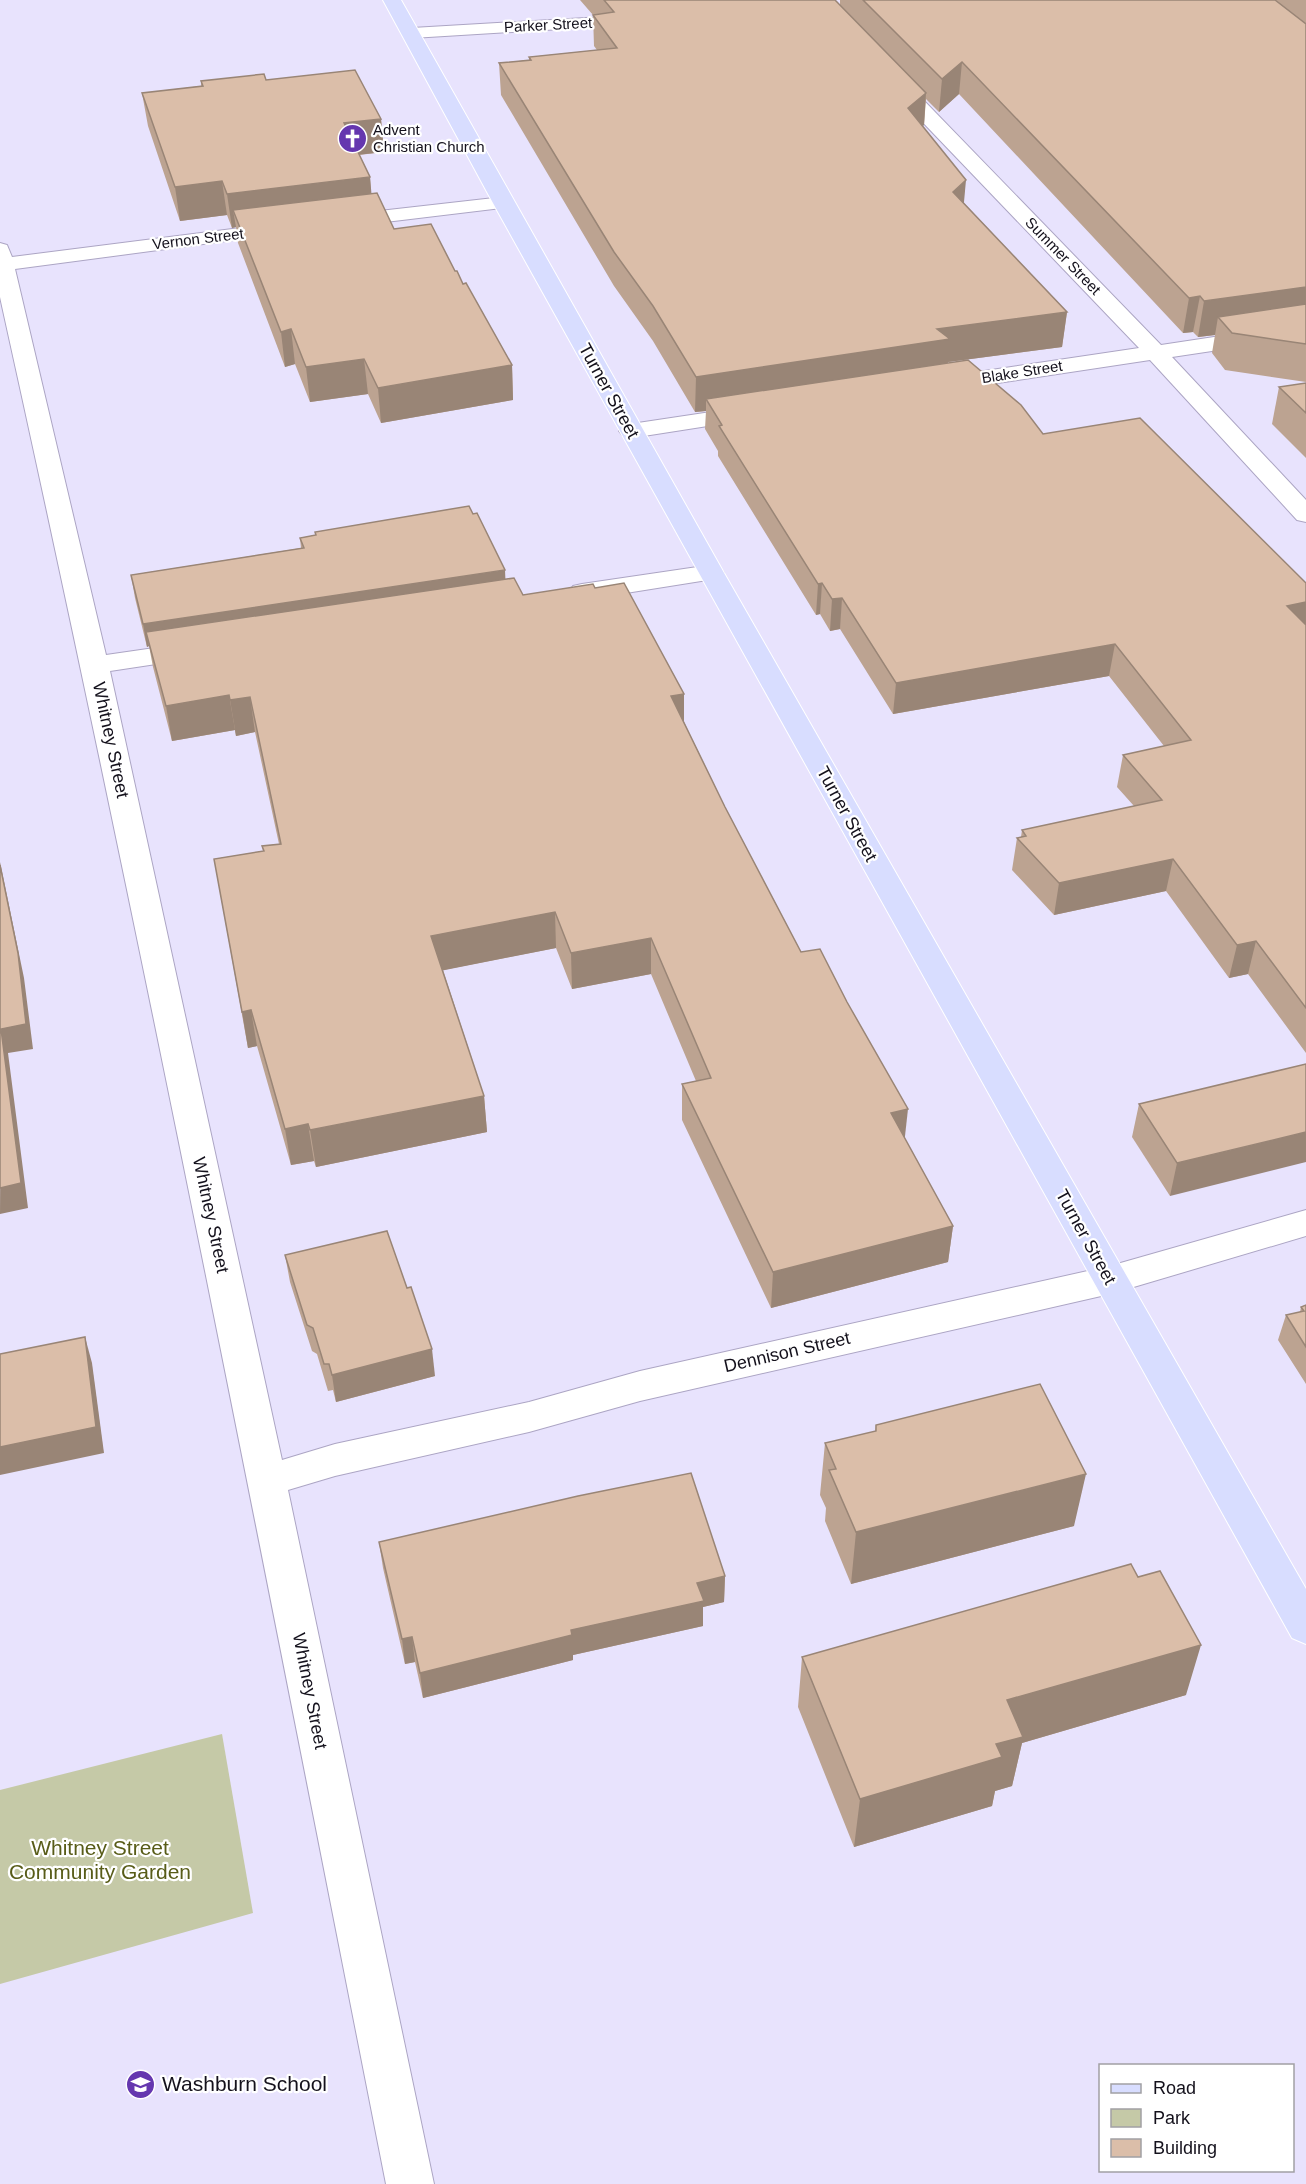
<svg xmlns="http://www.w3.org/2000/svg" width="1306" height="2184" viewBox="0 0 1306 2184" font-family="Arial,sans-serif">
<rect width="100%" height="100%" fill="#e8e3fd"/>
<!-- green -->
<path fill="#c5c9a7" d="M222,1734L253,1913L0,1984V1790Z"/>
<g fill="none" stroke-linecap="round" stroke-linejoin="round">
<defs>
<g id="minor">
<path d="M638,15L644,16L647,20L644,24L412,38L406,37L403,33L406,29L412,28Z"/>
<path d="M894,75L901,77L1161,345L1306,323V337L1172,357L1306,500V522L1297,520L1150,360L944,391L936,389L933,384L936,379L944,377L1139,348L887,85L885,81L887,77Z"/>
<path d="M503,197L510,199L513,203L510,207L344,227L337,225L334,221L337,217L344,215Z"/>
<path d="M280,223L287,225L290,229L287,233L15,269L106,655L196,642L205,644L209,650L205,656L196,658L110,671L282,1460L335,1444L529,1402L640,1371L1110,1266L1306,1210V1236L1110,1294L640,1401L529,1432L335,1476L288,1490L434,2184H386C262,1554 139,924 0,297V243L7,245L12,257Z"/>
<path d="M751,406L759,408L763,413L759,418L631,438L623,436L619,431L623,426L631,424Z"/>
<path d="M711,565L720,568L724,573L720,578L582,600L573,598L569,592L573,586L582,584Z"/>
</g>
<path id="major" d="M383,0H401L724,573L1306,1589V1644L1292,1638L493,203Z"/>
</defs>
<!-- minor casing -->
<use href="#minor" stroke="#aca5c4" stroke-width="2"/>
<!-- major casing -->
<use href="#major" stroke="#fff" stroke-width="2"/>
<!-- minor -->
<use href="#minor" fill="#fff" fill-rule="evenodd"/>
<!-- major -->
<use href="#major" fill="#d8ddff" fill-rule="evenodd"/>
</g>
<!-- wall -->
<g fill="#bca391">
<path d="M580,0H835L840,5V0H1306V382L1225,370L1212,353L1215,335L1198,337L1193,332L1183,333L959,94L939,112L926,99L924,125L922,126L964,203L1067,312L1062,347L948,362L947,363L1043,434L1306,583V1053L1248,974L1229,978L1166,891L1054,915L1012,870L1017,838L1021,837L1022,830L1134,806L1117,787L1123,755L1164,746L1109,676L893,714L840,629L830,631L820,614L816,615L718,456V451L705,429L706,411L695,412L653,341L614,286L501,95L499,63L529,60V57L597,50L594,46L593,15Z"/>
<path d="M266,80L381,119L384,152L359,155L370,177L371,193L394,229L455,271L512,365L513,400L381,423L368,394L310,402L295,364L285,367L238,243L236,227L232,228L227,215L180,221L148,126L142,93L201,86V81Z"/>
<path d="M1306,383V458L1272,424L1279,387Z"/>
<path d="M315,532L506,579L523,595L595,588L684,694V722L725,807L801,952L953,1226L948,1262L771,1308L682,1120V1084L696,1081L651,974L572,989L556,948L443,970L484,1096L487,1132L316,1167L314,1161L291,1165L257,1046L248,1048L214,859L263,851L262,846L279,844L255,732L236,736L235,730L172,741L153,667L149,646L147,647L135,598L131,575L301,548L300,538L315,535Z"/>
<path d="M1306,1064L1170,1196L1132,1137L1139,1104Z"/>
<path d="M285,1255L435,1376L336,1402L333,1390L328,1391L317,1354L312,1351L290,1282Z"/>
<path d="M1306,1305V1384L1278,1340L1286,1315L1300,1312L1301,1307Z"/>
<path d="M876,1425L1074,1526L851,1584L825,1521L826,1508L820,1495L825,1443L875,1432Z"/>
<path d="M379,1542L725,1576L724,1602L703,1607V1626L573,1655V1660L423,1698L415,1662L405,1664L383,1568Z"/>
<path d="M802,1657L1186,1695L1022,1743L1012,1786L995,1791L992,1806L854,1847L798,1707Z"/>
</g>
<!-- shaded-wall -->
<g fill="#998576">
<path d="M962,62L959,94L939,112L942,79Z"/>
<path d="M926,93L924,125L906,141L908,108Z"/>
<path d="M381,119L384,152L347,156L344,123Z"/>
<path d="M370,177L373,211L233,210L236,227L232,228L227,194Z"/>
<path d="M966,180L963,213L953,192Z"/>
<path d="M222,181L227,215L180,221L175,187Z"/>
<path d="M1306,287V322L1218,317L1215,335L1198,337L1204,301Z"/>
<path d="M1200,296L1193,332L1183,333L1189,298Z"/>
<path d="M1067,312L1062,347L948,362L946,375L706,399V411L695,412L696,377L937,329Z"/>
<path d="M291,329L295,364L285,367L281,332Z"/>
<path d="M364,359L368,394L310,402L306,367Z"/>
<path d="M512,365L513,400L381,423L378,388Z"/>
<path d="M505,570L506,593L146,632L149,646L147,647L143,624Z"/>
<path d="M822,583L820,614L816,615L818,584Z"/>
<path d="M842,598L840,629L830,631L832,599Z"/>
<path d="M1306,602V633L1287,606Z"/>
<path d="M1115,644L1109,676L893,714L896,683Z"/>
<path d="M684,694V729L671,696Z"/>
<path d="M229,695L235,730L172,741L166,706Z"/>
<path d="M250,697L255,732L236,736L230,700Z"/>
<path d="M1173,859L1166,891L1054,915L1059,883Z"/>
<path d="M0,862L24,978L33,1049L8,1053L28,1208L0,1214L1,1029Z"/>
<path d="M555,912L556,948L435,972L431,936Z"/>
<path d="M651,938V974L572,989L571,953Z"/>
<path d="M1256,941L1248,974L1229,978L1237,945Z"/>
<path d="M251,1010L257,1046L248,1048L242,1012Z"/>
<path d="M484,1096L487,1132L316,1167L310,1130Z"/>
<path d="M908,1109L904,1145L891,1113Z"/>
<path d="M308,1124L314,1161L291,1165L285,1129Z"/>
<path d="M1306,1132V1162L1170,1196L1177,1163Z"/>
<path d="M953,1226L948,1262L771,1308L773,1272Z"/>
<path d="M85,1337L92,1363L104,1453L0,1475V1447Z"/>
<path d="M432,1349L435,1376L336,1402L332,1375Z"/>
<path d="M1086,1474L1074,1526L851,1584L856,1532Z"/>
<path d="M725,1576L724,1602L703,1607V1626L573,1655V1660L423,1698L420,1673L571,1630L697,1583Z"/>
<path d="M412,1637L415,1662L405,1664L402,1639Z"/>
<path d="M1201,1645L1186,1695L1022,1743L1012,1786L995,1791L992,1806L854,1847L860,1799L1007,1700Z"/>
</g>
<!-- building -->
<g fill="#dbbea9" stroke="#998576" stroke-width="1.5">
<path d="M604,0H835L926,93L908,108L966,180L953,192L1067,312L937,329L950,339L696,377L653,306L614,252L499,63L531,60L529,57L617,48L593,15L614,12Z"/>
<path d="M863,0H1275L1306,24V287L1204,301L1200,296L1189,298L962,62L942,79Z"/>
<path d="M355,70L381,119L344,123L370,177L227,194L222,181L175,187L142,93L203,86L201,81L264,74L266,80Z"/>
<path d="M377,193L394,229L431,224L455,271H457L463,284L466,283L512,365L378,388L364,359L306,367L291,329L281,332L233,210Z"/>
<path d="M1306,304V344L1232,333L1218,317Z"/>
<path d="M968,360L1021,405L1043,434L1140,418L1306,583V602L1287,606L1306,625V1008L1256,941L1237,945L1173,859L1059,883L1017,838L1026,836L1022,830L1162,800L1123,755L1191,740L1115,644L896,683L842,598L832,599L822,583L818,584L719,426L722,425L706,399Z"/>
<path d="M1306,383V413L1279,387Z"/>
<path d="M469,506L473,514L477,513L505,570L143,624L131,575L304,548L300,538L316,535L315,532Z"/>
<path d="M514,578L523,595L593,584L595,588L624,583L684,694L671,696L725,807L801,952L820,949L847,1002L908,1109L891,1113L953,1226L773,1272L682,1084L711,1078L651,938L571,953L555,912L431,936L484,1096L310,1130L308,1124L285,1129L251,1010L242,1012L214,859L264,851L262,846L281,844L250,697L230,700L229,695L166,706L146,632Z"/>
<path d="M0,865L18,953L26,1024L1,1029L21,1183L0,1188Z"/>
<path d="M1306,1064V1132L1177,1163L1139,1104Z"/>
<path d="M387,1231L407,1288L411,1287L432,1349L332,1375L329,1364H324L313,1328L307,1325L285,1255Z"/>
<path d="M1306,1305V1347L1286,1315L1304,1311L1301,1307Z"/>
<path d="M85,1337L96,1427L0,1447V1354Z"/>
<path d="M1040,1384L1086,1474L856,1532L829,1470L836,1469L825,1443L876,1431V1425Z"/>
<path d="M691,1473L725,1576L697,1583L704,1601L571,1630L572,1635L420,1673L412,1637L402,1639L379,1542L578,1496Z"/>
<path d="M1131,1564L1138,1577L1160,1571L1201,1645L1007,1700L1023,1737L996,1744L1002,1757L860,1799L802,1657Z"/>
</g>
<!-- icons -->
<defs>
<symbol id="church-disc" viewBox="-11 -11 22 22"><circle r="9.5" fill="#6537af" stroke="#fff"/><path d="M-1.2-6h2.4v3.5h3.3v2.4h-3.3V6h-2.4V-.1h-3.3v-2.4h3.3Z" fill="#fff"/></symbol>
<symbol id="school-disc" viewBox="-11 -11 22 22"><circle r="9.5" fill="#6537af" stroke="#fff"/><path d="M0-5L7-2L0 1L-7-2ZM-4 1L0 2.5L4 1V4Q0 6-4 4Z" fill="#fff"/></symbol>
</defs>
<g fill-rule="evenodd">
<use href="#church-disc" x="336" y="122" width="33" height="33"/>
<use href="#school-disc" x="124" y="2068" width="33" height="33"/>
</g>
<g text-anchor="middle" stroke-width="4.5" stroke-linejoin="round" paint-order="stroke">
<!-- far-street labels -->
<g font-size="15" fill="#14111c" stroke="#fff">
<text transform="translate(548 25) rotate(-3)" y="5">Parker Street</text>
<text transform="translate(198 239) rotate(-7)" y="5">Vernon Street</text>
<text transform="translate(1063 256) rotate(46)" y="5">Summer Street</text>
<text transform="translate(1022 372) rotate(-9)" y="5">Blake Street</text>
</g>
<!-- far-poi labels -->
<g font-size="15" fill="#14111c" stroke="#fff" text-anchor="start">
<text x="373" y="135">Advent<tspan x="373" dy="17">Christian Church</tspan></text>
</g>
<!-- street labels -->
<g font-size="18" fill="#14111c" stroke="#fff">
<text transform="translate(609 391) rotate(61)" y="6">Turner Street</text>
<text transform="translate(111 740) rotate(78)" y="6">Whitney Street</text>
<text transform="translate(847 814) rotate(61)" y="6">Turner Street</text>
<text transform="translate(211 1215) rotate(78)" y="6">Whitney Street</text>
<text transform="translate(1086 1237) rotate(61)" y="6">Turner Street</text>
<text transform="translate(787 1352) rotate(-13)" y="6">Dennison Street</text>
<text transform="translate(310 1691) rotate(79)" y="6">Whitney Street</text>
</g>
<!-- near-park labels -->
<g font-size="21" fill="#585c18" stroke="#fff">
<text x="100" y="1855">Whitney Street<tspan x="100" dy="24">Community Garden</tspan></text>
</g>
<!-- near-poi labels -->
<g font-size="21" fill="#14111c" stroke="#fff" text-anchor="start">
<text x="162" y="2091">Washburn School</text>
</g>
</g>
<!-- legend -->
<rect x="1099" y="2064" width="195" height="108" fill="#ffffff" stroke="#a1a0a4" stroke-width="1.5"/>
<rect x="1111" y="2084" width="30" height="9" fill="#d8ddff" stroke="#a1a0a4" stroke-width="1.5"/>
<text x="1153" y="2094" font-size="18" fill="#14111c">Road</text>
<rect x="1111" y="2109" width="30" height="18" fill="#c5c9a7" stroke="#a1a0a4" stroke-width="1.5"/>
<text x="1153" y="2124" font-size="18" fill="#14111c">Park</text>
<rect x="1111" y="2139" width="30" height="18" fill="#dbbea9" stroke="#a1a0a4" stroke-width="1.5"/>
<text x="1153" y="2154" font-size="18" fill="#14111c">Building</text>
</svg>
